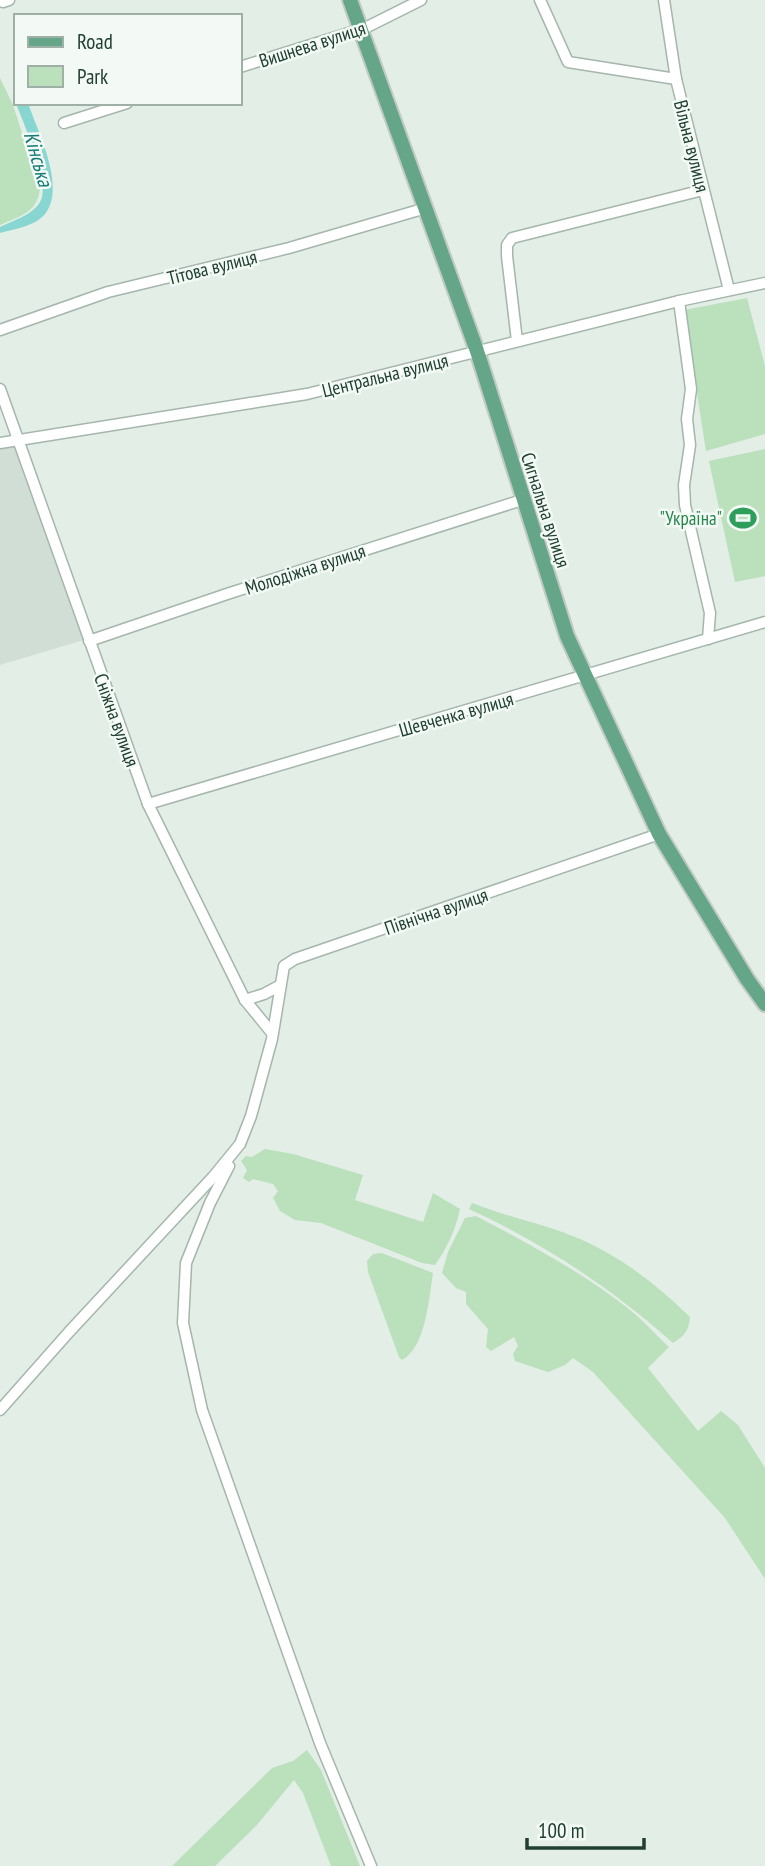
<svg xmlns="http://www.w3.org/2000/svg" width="765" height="1866" viewBox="0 0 765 1866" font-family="'PT Sans Narrow',sans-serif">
<rect width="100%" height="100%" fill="#e3eee6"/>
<!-- built -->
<path fill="#d1ded5" d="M19,440L87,639L0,665V444Z"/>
<!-- green -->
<g fill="#bae0bc">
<path d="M0,78L13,105L40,189C37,213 20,216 0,225Z"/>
<path d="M747,298L765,366V434L706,451L684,310Z"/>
<path d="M765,449V576L735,582L709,461Z"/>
<path d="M265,1149L293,1154L363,1175L355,1200L423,1222L433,1193L460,1209C456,1229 447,1248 435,1265L422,1263L321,1223L295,1220L280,1211L273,1198L278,1191L273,1184L253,1179L249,1182L243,1178L247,1170L241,1161L246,1156L252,1157Z"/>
<path d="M472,1203C507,1217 545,1224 580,1239C623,1258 657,1285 690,1317C689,1331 684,1336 673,1343C613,1289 543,1243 469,1209Z"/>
<path d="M476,1216C529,1244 582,1272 630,1310C644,1321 656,1335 669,1347L648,1368L698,1431L721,1411L738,1425L765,1468V1579L725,1518L593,1372L573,1358L565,1365L548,1372L515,1361L513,1354L518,1346L514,1337L491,1351L486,1347L488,1329L466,1304V1292L456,1288L442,1273L448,1252L465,1218Z"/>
<path d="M382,1253L433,1273C429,1298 426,1347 402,1360L399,1357L368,1272L367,1261L373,1254Z"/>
<path d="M307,1750L321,1770L360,1866H331L303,1793L294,1780L256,1826L215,1866H172L272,1768L293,1761Z"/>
</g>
<!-- water -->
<path fill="#87d6d2" d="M16,103H28C38,133 73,199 37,221C27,227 11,230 0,233V227C14,220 34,215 41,200C50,182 23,123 16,103Z"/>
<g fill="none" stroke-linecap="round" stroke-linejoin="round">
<defs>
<g id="street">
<path d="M540,0L568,62L676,79"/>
<path d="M664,0L676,79L729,290"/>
<path d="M3,2L9,0"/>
<path d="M240,67L365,28L421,0"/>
<path d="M64,123L127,103"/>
<path d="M679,301L691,389L687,419L690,445L684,485L685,505L710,613L708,639"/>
<path d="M0,330L108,292L289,248L426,208"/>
<path d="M517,341L507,256V245L512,238L703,190"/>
<path d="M0,389L148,804L245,1000L272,1033"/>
<path d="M0,443L307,394L679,301L765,283"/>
<path d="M89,641L230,593L522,500"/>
<path d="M148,804L765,622"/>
<path d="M245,1000L264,994L279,986"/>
<path d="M229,1166L210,1203L186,1263L183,1323L202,1410L320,1743L371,1866"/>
<path d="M0,1410L69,1332L213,1177L240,1144L251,1116L272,1039L284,966L295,959L659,834"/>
</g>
<path id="primary" d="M350,0L477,351L567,636L659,834L747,979L765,1004"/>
</defs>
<!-- street casing -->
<use href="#street" stroke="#a5b6ac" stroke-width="13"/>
<!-- primary casing -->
<use href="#primary" stroke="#c1cac5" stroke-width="18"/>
<!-- street -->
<use href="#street" stroke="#fff" stroke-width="10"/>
<!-- primary -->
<use href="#primary" stroke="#64a687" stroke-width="14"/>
</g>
<!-- icons -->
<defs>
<symbol id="stadium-bare" viewBox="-9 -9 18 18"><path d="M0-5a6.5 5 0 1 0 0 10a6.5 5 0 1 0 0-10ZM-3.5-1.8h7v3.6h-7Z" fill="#2e9e5b" stroke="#f3faf5" stroke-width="2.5" paint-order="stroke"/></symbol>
</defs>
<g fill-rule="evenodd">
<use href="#stadium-bare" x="724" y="499" width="38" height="38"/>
</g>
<g text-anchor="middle" stroke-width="5" stroke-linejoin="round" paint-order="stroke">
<!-- street labels -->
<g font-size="19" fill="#214031" stroke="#f3faf5">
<text transform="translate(312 44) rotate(-18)" y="7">Вишнева вулиця</text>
<text transform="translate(692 146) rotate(76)" y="7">Вільна вулиця</text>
<text transform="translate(212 267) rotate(-14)" y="7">Тітова вулиця</text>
<text transform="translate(385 375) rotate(-14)" y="7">Центральна вулиця</text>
<text transform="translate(546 510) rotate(72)" y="7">Сигнальна вулиця</text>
<text transform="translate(305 569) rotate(-18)" y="7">Молодіжна вулиця</text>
<text transform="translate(456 714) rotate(-16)" y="7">Шевченка вулиця</text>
<text transform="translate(117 720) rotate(70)" y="7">Сніжна вулиця</text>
<text transform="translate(436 911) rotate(-19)" y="7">Північна вулиця</text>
</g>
<!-- leisure labels -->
<g font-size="19" fill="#27864d" stroke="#f3faf5" text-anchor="end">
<text x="722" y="525">"Україна"</text>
</g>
<!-- water labels -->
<g font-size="21" font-style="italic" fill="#167b78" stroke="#f3faf5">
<text transform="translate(38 159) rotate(74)" y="7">Кінська</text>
</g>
</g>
<!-- legend -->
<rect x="14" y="14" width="228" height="91" fill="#f3faf5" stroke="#9fb0a7" stroke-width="2"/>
<rect x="28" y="37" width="35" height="10" fill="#64a687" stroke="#9fb0a7" stroke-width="2"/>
<text x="77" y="49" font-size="21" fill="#214031">Road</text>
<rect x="28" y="66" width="35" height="21" fill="#bae0bc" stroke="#9fb0a7" stroke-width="2"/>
<text x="77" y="84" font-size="21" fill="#214031">Park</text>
<!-- scale -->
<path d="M527 1838v10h117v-10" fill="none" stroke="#214031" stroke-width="3.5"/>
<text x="538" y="1838" font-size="21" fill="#214031" stroke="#f3faf5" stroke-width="5" paint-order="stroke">100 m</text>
</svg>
